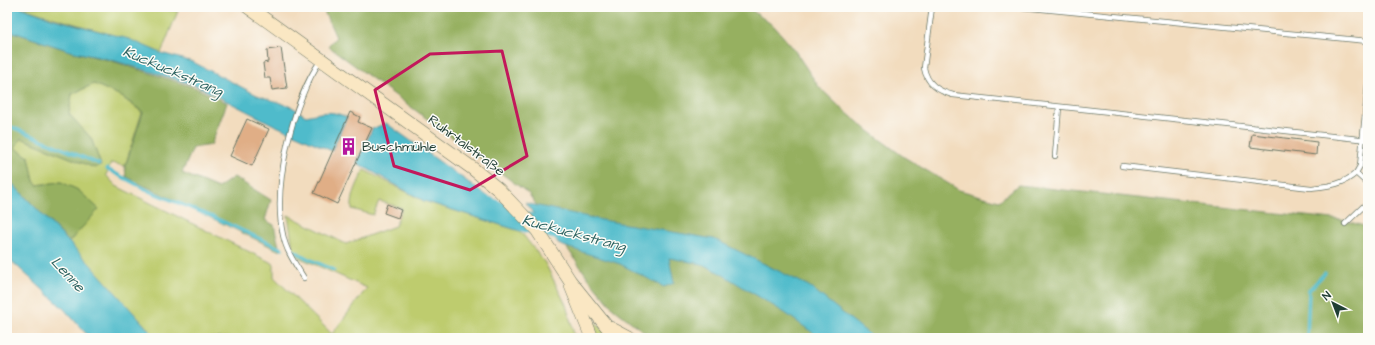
<svg xmlns="http://www.w3.org/2000/svg" width="1375" height="345" viewBox="0 0 1375 345" font-family="'Architects Daughter',sans-serif">
<rect width="100%" height="100%" fill="#fdfcf7"/>
<filter id="ink" filterUnits="userSpaceOnUse"><feTurbulence type="fractalNoise" baseFrequency=".025" numOctaves="2"/><feDisplacementMap in="SourceGraphic" scale="8" xChannelSelector="R" yChannelSelector="G"/><feConvolveMatrix kernelMatrix="1 2 1 2 8 2 1 2 1" color-interpolation-filters="sRGB"/></filter>
<filter id="wash" filterUnits="userSpaceOnUse"><feTurbulence type="fractalNoise" baseFrequency=".012" numOctaves="4" result="noise"/><feDisplacementMap in="SourceGraphic" scale="16" xChannelSelector="R" yChannelSelector="G"/><feGaussianBlur stdDeviation="0.9" result="paint"/><feColorMatrix in="noise" values="0 0 0 0 0 0 0 0 0 0 0 0 0 0 0 0 0 1.4 0 .05"/><feComposite in="paint" operator="in"/></filter>
<g filter="url(#wash)">
<rect width="100%" height="100%" fill="#f2dcbe"/>
<!-- green -->
<g fill="#becc6e" stroke="#6e8451">
<path d="M20,7H163V9L178,11L161,53C115,33 67,23 20,7Z"/>
<path d="M94,84L119,95L142,112L125,166L111,163L106,175L116,186L274,264V277L332,334L367,288L294,255L288,215L346,244L395,226L402,208L379,201L373,215L352,209C351,195 358,183 364,170L424,201L520,231L545,263L566,305L575,338H156L69,242L98,209L78,190L61,182L37,185L34,181L29,157L15,148L21,138L95,168L101,165L91,138L69,114L72,94Z"/>
<path d="M594,322H595L610,338H598L593,323Z"/>
</g>
<!-- forest -->
<g fill="#96b061" stroke="#5a764a">
<path d="M322,7H747L774,26L793,48L819,87L841,108L870,132L904,157L959,190L999,201L1018,185L1342,220L1368,227V338H661L648,335L614,309L589,279L528,193L328,46L336,37Z"/>
<path d="M7,30L70,51L112,61L196,88L227,103L211,145L193,148L182,173L218,188L234,177L271,200L265,220L274,225L280,251L126,177L125,167L143,112L119,95L94,84L72,94L69,114L91,138L101,165L95,168L21,138L15,148L29,157L34,181L37,185L61,182L78,190L99,209L69,242L7,178Z"/>
</g>
<!-- water -->
<g fill="#4fbbcb" stroke="#377c80">
<path d="M7,7H20L54,19L129,39L161,53L193,62L257,95L292,107L306,116C323,112 330,110 347,117L332,151L274,125L197,86L112,60L70,51L7,30Z"/>
<path d="M386,123L486,195L503,211L520,231L424,201L357,163L372,129Z"/>
<path d="M7,178L90,264L156,338H90L64,309L7,257Z"/>
<path d="M525,203L602,220L714,239L809,286L874,338H820L785,313L720,273L702,264L669,258L674,283L664,287L620,264L560,245Z"/>
</g>
<g fill="none" stroke-linecap="round" stroke-linejoin="round">
<!-- stream -->
<g stroke="#4fbbcb" stroke-width="3.5">
<path d="M7,125L99,164"/>
<path d="M107,169L151,192L213,217L282,249"/>
<path d="M293,250L307,258L334,270"/>
<path d="M1307,338L1309,290L1325,273"/>
</g>
<!-- river -->
<path stroke="#4fbbcb" stroke-width="20" d="M479,203L525,222L570,233"/>
</g>
<g id="blocks">
<!-- building -->
<g fill="#e0ae86">
<path d="M281,48L287,88L272,90L270,78H265L263,63L268,62L267,50Z"/>
<path d="M350,112L360,117L358,122L372,128L337,204L314,193Z"/>
<path d="M247,119L269,129L252,166L230,156Z"/>
<path d="M1252,134L1317,142L1316,155L1250,147Z"/>
<path d="M387,204L401,210L398,218L384,213Z"/>
</g>
</g>
</g>
<g filter="url(#ink)">
<use href="#blocks" fill-opacity="0" stroke="#697564" stroke-width="1"/>
<g fill="none" stroke-linecap="round" stroke-linejoin="round">
<defs>
<g id="lane">
<path d="M932,7L924,68C927,84 938,91 953,95L1368,140"/>
<path d="M1021,7L1368,41"/>
<path d="M1368,83L1360,166L1356,173L1368,184"/>
<path d="M1055,156L1059,107"/>
<path d="M1122,166L1311,188C1328,186 1343,185 1356,173"/>
<path d="M1345,224L1368,202"/>
<path d="M304,278C296,265 286,251 283,235C272,187 293,99 321,60"/>
</g>
<g id="secondary">
<path d="M248,7L472,168L499,190L537,230L570,281L616,338"/>
<path d="M571,286L592,338"/>
<path d="M610,328L629,338"/>
</g>
</defs>
<!-- lane casing -->
<use href="#lane" stroke="#697564" stroke-width="6"/>
<!-- secondary casing -->
<use href="#secondary" stroke="#697564" stroke-width="14"/>
<!-- lane -->
<use href="#lane" stroke="#fff" stroke-width="4.5"/>
<!-- secondary -->
<use href="#secondary" stroke="#fae7c3" stroke-width="13"/>
</g>
</g>
<!-- marked area -->
<path fill="none" stroke="#c2185b" stroke-width="3" stroke-linejoin="round" d="M502,51L527,156L470,190L394,166L375,90L430,54Z"/>
<!-- icons -->
<defs>
<symbol id="building-bare" viewBox="-9 -9 18 18"><path d="M-4-6H4V6H1V3H-1V6H-4ZM-2.5-4.3h1.7v1.8h-1.7ZM.8-4.3h1.7v1.8H.8ZM-2.5-1h1.7V.8h-1.7ZM.8-1h1.7V.8H.8Z" fill="#b5179e" stroke="#fdfcf7" stroke-width="2.5" paint-order="stroke"/></symbol>
</defs>
<g fill-rule="evenodd">
<use href="#building-bare" x="336" y="134" width="25" height="25"/>
</g>
<g text-anchor="middle" stroke-width="3" stroke-linejoin="round" paint-order="stroke">
<!-- street labels -->
<g font-size="14" fill="#1f3d34" stroke="#fdfcf7">
<text transform="translate(467 145) rotate(37)" y="5">Ruhrtalstraße</text>
</g>
<!-- poi labels -->
<g font-size="14" fill="#1f3d34" stroke="#fdfcf7" text-anchor="start">
<text x="362" y="151">Buschmühle</text>
</g>
<!-- water labels -->
<g font-size="15" font-style="italic" fill="#2d6361" stroke="#fdfcf7">
<text transform="translate(173 71) rotate(23)" y="5">Kuckuckstrang</text>
<text transform="translate(574 233) rotate(15)" y="5">Kuckuckstrang</text>
<text transform="translate(68 274) rotate(47)" y="5">Lenne</text>
</g>
</g>
<!-- margin -->
<rect width="1375" height="345" fill="none" stroke="#fdfcf7" stroke-width="24"/>
<!-- north arrow -->
<g transform="translate(1333 303) rotate(318)" stroke="#fdfcf7" stroke-width="3" paint-order="stroke">
<path d="M0-3L7 15L0 10L-7 15Z" fill="#1f3d34"/>
<text y="-6" font-size="11" font-weight="bold" text-anchor="middle" fill="#1f3d34">N</text>
</g>
</svg>
